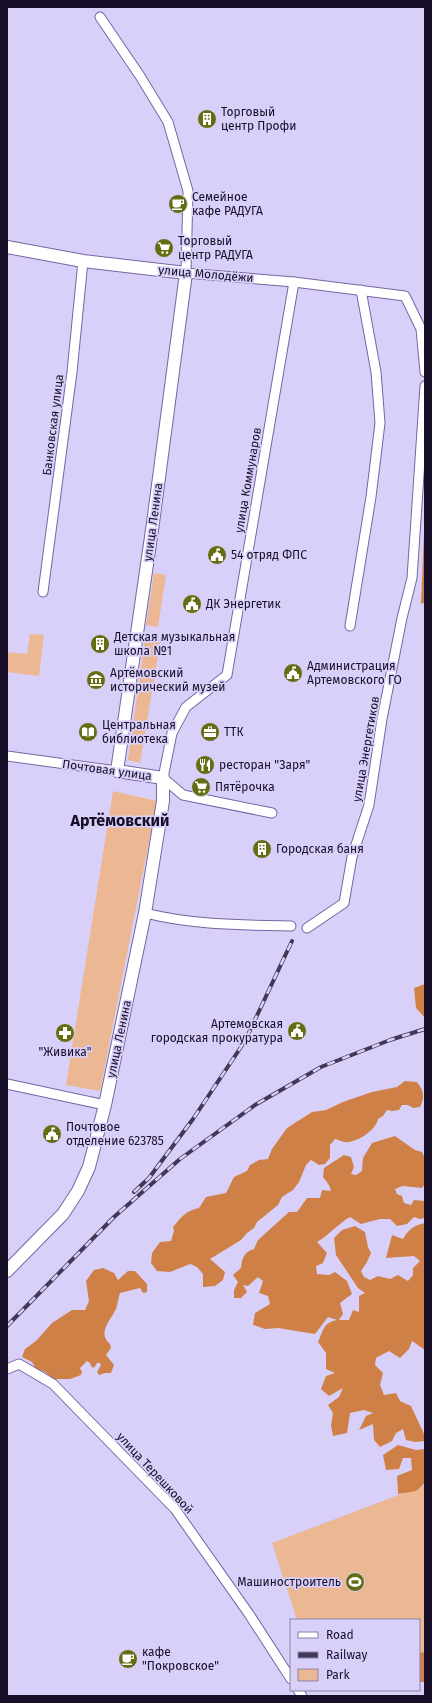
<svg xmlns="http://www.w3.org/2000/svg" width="432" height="1703" viewBox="0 0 432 1703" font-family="'Fira Sans',sans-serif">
<rect width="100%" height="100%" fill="#d9d0fa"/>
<!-- green -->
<g fill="#ecb793">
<path d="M154,573L166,575L158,627L146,625Z"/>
<path d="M30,634L44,635L39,676L7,672V652L27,654Z"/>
<path d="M145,639L160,643L140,763L128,760Z"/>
<path d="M113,791L157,801L100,1091L66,1085Z"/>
<path d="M425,1485V1662L419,1665V1620H297L272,1543Z"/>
</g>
<!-- forest -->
<g fill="#cf8046">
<path d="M425,509V602L421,604Z"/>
<path d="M425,984V1018L416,1008L414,988Z"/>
<path d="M405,1081L417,1082C424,1091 425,1097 420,1107L413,1108L408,1105H402L399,1110L392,1111L387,1110L383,1116L378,1119C376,1130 359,1141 348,1142C344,1143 339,1140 335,1139L330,1145V1158L325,1164L319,1165L311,1160L306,1165L299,1182L293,1190L282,1197L278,1205L257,1222L254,1228L247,1233L241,1240L210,1259L225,1272L223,1280L215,1286L203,1287V1274L197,1267L190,1264L170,1272L157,1271L151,1263L152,1253L160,1242L171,1241L174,1231L173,1227C181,1217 187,1210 199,1208L206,1197L226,1193L234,1177L247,1171L250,1165L259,1160L268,1159L272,1149L287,1128L312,1112L326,1110L343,1102L372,1092L397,1087Z"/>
<path d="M395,1136L415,1150L422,1152L425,1158V1184L422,1188L403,1186L395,1189L397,1194L402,1196L404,1203L411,1205L414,1200L425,1201V1218L420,1219L414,1217L407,1224L397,1226L390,1219H380L361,1224L350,1217C338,1224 329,1235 317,1242L327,1253L323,1263L316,1266L317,1274L329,1275L335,1272L347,1281L352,1294L340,1303L343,1314L339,1320H349L353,1310L359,1312V1296L365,1293L358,1288L336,1255L334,1238L342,1230L355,1226L365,1232L368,1247L371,1253L367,1262L361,1271L364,1277L370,1280L378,1276L390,1279L398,1275L408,1281L413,1275V1268L420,1261L414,1256L386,1258L392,1235L403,1239C408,1230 414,1225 425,1223V1350L412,1341L409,1349L400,1358L389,1351L376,1358L375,1365L383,1373L380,1385L384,1395L396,1393L400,1401L411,1406L425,1436V1441L415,1442L406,1440L403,1429L396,1433L392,1441L380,1447L374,1440L373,1424L359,1430L366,1416L373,1413L364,1410L350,1413L347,1433L333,1436L331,1425L333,1413L328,1405L339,1397L343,1388L329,1396L321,1389L326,1376L335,1373L326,1369V1353L318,1342C324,1329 323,1323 337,1320L328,1317L315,1334L278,1328L265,1329L253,1325L255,1313L270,1304L268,1296L259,1293L263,1281L258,1277L248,1286L243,1285L247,1292L241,1298H234V1290L238,1282L233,1275L241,1268C242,1258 244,1252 254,1249L258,1240L289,1212H297L307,1198H320L322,1190L331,1191L329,1185L323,1177L324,1168L344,1155L351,1157L354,1167L351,1174L356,1175L362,1171L363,1158L372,1143Z"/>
<path d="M103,1268L114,1273L118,1280L128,1271H135L147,1284V1292L143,1293L140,1288L120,1293C118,1298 118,1304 116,1309C110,1321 97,1333 110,1344L111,1348L106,1355L114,1365L111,1373H105L99,1375L97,1372L101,1365L100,1363H97L94,1368L91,1366L90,1363L87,1361L80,1368L82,1372L81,1375L70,1379H53L45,1372L36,1369L32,1362L22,1357L25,1349L36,1341L52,1323L72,1310H85L89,1301L86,1281L94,1270Z"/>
<path d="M398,1445L416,1450L425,1449V1483L416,1491L398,1494L397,1476L412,1470L411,1458H403L399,1469L386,1470L383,1455Z"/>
<path d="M425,1652V1682H420L419,1653Z"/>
</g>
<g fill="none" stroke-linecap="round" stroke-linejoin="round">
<defs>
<g id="minor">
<path d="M100,17L140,76L168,122L188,191L186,273L294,282L405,296L421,329L425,372"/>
<path d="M43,592L72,372L83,261"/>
<path d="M350,626L371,497L380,423L376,372L361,290"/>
<path d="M7,756L117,771"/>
<path d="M272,813L183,795L163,778L172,733L186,707L227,675L294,282"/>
<path d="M145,913C193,925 241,925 291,926"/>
<path d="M307,928L344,903L352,857L369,805L382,719L402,618L412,578L425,386"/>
<path d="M7,1084L105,1105"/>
<path d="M7,1369L19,1364L53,1384L175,1509L249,1614L291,1679"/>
<path d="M298,1690L302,1696"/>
</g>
<path id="tertiary" d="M7,247L83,261L186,273L153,523L117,771L163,778V801L145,913L105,1105L89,1167L78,1191L63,1214L7,1271"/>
</defs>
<!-- minor casing -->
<use href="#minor" stroke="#7665a4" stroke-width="11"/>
<!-- tertiary casing -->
<use href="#tertiary" stroke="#7665a4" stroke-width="14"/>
<!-- minor -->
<use href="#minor" stroke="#fff" stroke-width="9"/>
<!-- tertiary -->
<use href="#tertiary" stroke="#fff" stroke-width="12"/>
<defs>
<g id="rail">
<path d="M134,1192L149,1178L193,1119L245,1041L292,941"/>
<path d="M7,1326L114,1217L180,1159L255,1105L321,1067L390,1040L425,1029"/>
</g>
</defs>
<!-- rail casing -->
<use href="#rail" stroke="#403854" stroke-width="4"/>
<!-- rail -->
<use href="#rail" stroke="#d9d0fa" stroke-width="2.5" stroke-dasharray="8" stroke-linecap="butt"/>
</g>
<!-- icons -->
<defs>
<symbol id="building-disc" viewBox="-11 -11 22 22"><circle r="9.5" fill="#656d13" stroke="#d9d0fa"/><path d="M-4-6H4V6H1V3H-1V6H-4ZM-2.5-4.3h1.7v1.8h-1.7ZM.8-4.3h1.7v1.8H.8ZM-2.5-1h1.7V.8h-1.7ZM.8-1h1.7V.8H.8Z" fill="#fff"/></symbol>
<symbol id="cafe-disc" viewBox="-11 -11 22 22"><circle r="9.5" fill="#656d13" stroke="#d9d0fa"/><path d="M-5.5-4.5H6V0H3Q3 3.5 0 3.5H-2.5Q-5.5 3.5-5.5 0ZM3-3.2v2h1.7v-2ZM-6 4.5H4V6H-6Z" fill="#fff"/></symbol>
<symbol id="supermarket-disc" viewBox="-11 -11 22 22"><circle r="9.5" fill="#656d13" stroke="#d9d0fa"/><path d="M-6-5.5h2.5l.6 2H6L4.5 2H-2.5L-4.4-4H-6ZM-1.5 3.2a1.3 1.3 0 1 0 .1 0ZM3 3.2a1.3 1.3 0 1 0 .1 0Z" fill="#fff"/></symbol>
<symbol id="civic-disc" viewBox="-11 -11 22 22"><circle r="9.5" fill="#656d13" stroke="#d9d0fa"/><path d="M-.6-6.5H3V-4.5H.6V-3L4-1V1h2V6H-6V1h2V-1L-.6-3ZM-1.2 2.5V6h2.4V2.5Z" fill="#fff"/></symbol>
<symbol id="museum-disc" viewBox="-11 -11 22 22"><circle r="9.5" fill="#656d13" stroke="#d9d0fa"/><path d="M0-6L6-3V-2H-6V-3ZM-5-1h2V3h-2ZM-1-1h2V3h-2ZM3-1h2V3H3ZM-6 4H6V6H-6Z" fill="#fff"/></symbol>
<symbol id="library-disc" viewBox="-11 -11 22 22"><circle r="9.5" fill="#656d13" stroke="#d9d0fa"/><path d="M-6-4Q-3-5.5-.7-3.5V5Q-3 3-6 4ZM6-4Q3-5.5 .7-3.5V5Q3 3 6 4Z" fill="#fff"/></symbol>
<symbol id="office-disc" viewBox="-11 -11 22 22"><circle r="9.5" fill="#656d13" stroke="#d9d0fa"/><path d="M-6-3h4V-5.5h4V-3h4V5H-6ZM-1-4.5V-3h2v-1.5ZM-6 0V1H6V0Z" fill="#fff"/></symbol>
<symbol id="restaurant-disc" viewBox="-11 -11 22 22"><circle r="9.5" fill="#656d13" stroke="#d9d0fa"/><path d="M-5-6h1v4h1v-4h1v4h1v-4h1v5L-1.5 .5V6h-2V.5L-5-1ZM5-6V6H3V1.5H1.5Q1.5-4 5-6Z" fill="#fff"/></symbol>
<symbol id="pharmacy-disc" viewBox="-11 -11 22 22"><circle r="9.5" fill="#656d13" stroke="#d9d0fa"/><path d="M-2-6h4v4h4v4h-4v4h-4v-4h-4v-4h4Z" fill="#fff"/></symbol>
<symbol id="stadium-disc" viewBox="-11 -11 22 22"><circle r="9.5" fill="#656d13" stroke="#d9d0fa"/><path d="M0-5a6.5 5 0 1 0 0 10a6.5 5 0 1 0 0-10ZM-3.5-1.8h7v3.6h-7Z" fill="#fff"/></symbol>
</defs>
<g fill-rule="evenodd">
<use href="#building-disc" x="196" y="108" width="22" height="22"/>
<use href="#cafe-disc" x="167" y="193" width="22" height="22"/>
<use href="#supermarket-disc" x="153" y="237" width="22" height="22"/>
<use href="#civic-disc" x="206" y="544" width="22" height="22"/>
<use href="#civic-disc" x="181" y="593" width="22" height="22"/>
<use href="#building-disc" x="89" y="633" width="22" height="22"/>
<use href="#civic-disc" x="282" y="662" width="22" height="22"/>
<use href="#museum-disc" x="85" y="669" width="22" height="22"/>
<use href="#library-disc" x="77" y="721" width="22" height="22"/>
<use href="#office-disc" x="199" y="721" width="22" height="22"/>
<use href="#restaurant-disc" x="194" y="754" width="22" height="22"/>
<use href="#supermarket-disc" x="190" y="776" width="22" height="22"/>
<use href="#building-disc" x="251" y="838" width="22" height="22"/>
<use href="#civic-disc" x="286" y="1020" width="22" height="22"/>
<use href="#pharmacy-disc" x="54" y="1022" width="22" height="22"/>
<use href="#civic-disc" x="41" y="1123" width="22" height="22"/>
<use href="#stadium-disc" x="344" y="1571" width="22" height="22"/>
<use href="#cafe-disc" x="117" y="1648" width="22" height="22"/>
</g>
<g text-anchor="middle" stroke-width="3.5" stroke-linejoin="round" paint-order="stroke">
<!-- poi labels -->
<g font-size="12" fill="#160f27" stroke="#d9d0fa" text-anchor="start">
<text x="221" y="116">Торговый<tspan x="221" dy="14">центр Профи</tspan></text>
<text x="192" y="201">Семейное<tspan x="192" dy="14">кафе РАДУГА</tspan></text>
<text x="178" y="245">Торговый<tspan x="178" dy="14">центр РАДУГА</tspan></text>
<text x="231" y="559">54 отряд ФПС</text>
<text x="206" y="608">ДК Энергетик</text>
<text x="114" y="641">Детская музыкальная<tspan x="114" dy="14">школа №1</tspan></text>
<text x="307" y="670">Администрация<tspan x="307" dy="14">Артемовского ГО</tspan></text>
<text x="110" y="677">Артёмовский<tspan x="110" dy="14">исторический музей</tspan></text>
<text x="102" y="729">Центральная<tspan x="102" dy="14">библиотека</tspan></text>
<text x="224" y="736">ТТК</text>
<text x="219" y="769">ресторан "Заря"</text>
<text x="215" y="791">Пятёрочка</text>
<text x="276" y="853">Городская баня</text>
<text x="283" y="1028" text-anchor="end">Артемовская<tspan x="283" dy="14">городская прокуратура</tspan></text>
<text x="65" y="1056" text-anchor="middle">"Живика"</text>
<text x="66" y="1131">Почтовое<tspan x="66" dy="14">отделение 623785</tspan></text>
<text x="341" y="1586" text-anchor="end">Машиностроитель</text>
<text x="142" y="1656">кафе<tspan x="142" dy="14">"Покровское"</tspan></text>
</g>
<!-- street labels -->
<g font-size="12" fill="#160f27" stroke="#d9d0fa">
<text transform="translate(206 274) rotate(5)" y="4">улица Молодёжи</text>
<text transform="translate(53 425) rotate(-83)" y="4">Банковская улица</text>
<text transform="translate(248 480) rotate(-80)" y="4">улица Коммунаров</text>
<text transform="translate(153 522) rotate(-82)" y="4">улица Ленина</text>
<text transform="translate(366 749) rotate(-80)" y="4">улица Энергетиков</text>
<text transform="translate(107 770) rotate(8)" y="4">Почтовая улица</text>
<text transform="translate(119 1039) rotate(-78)" y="4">улица Ленина</text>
<text transform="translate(155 1473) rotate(47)" y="4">улица Терешковой</text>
</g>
<!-- district labels -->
<g font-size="16" font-weight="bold" fill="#160f27" stroke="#d9d0fa">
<text x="120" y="826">Артёмовский</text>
</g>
</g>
<!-- border -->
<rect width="432" height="1703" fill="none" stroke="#160f27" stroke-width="16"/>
<!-- legend -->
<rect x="290" y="1619" width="130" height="72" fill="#d9d0fa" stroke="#8b83a6"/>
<rect x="298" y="1632" width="20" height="6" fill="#ffffff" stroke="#8b83a6"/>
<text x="326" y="1639" font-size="12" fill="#160f27">Road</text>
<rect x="298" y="1652" width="20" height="6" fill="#403854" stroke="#8b83a6"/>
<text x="326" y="1659" font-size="12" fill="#160f27">Railway</text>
<rect x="298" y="1669" width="20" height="12" fill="#ecb793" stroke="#8b83a6"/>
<text x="326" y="1679" font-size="12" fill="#160f27">Park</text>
</svg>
